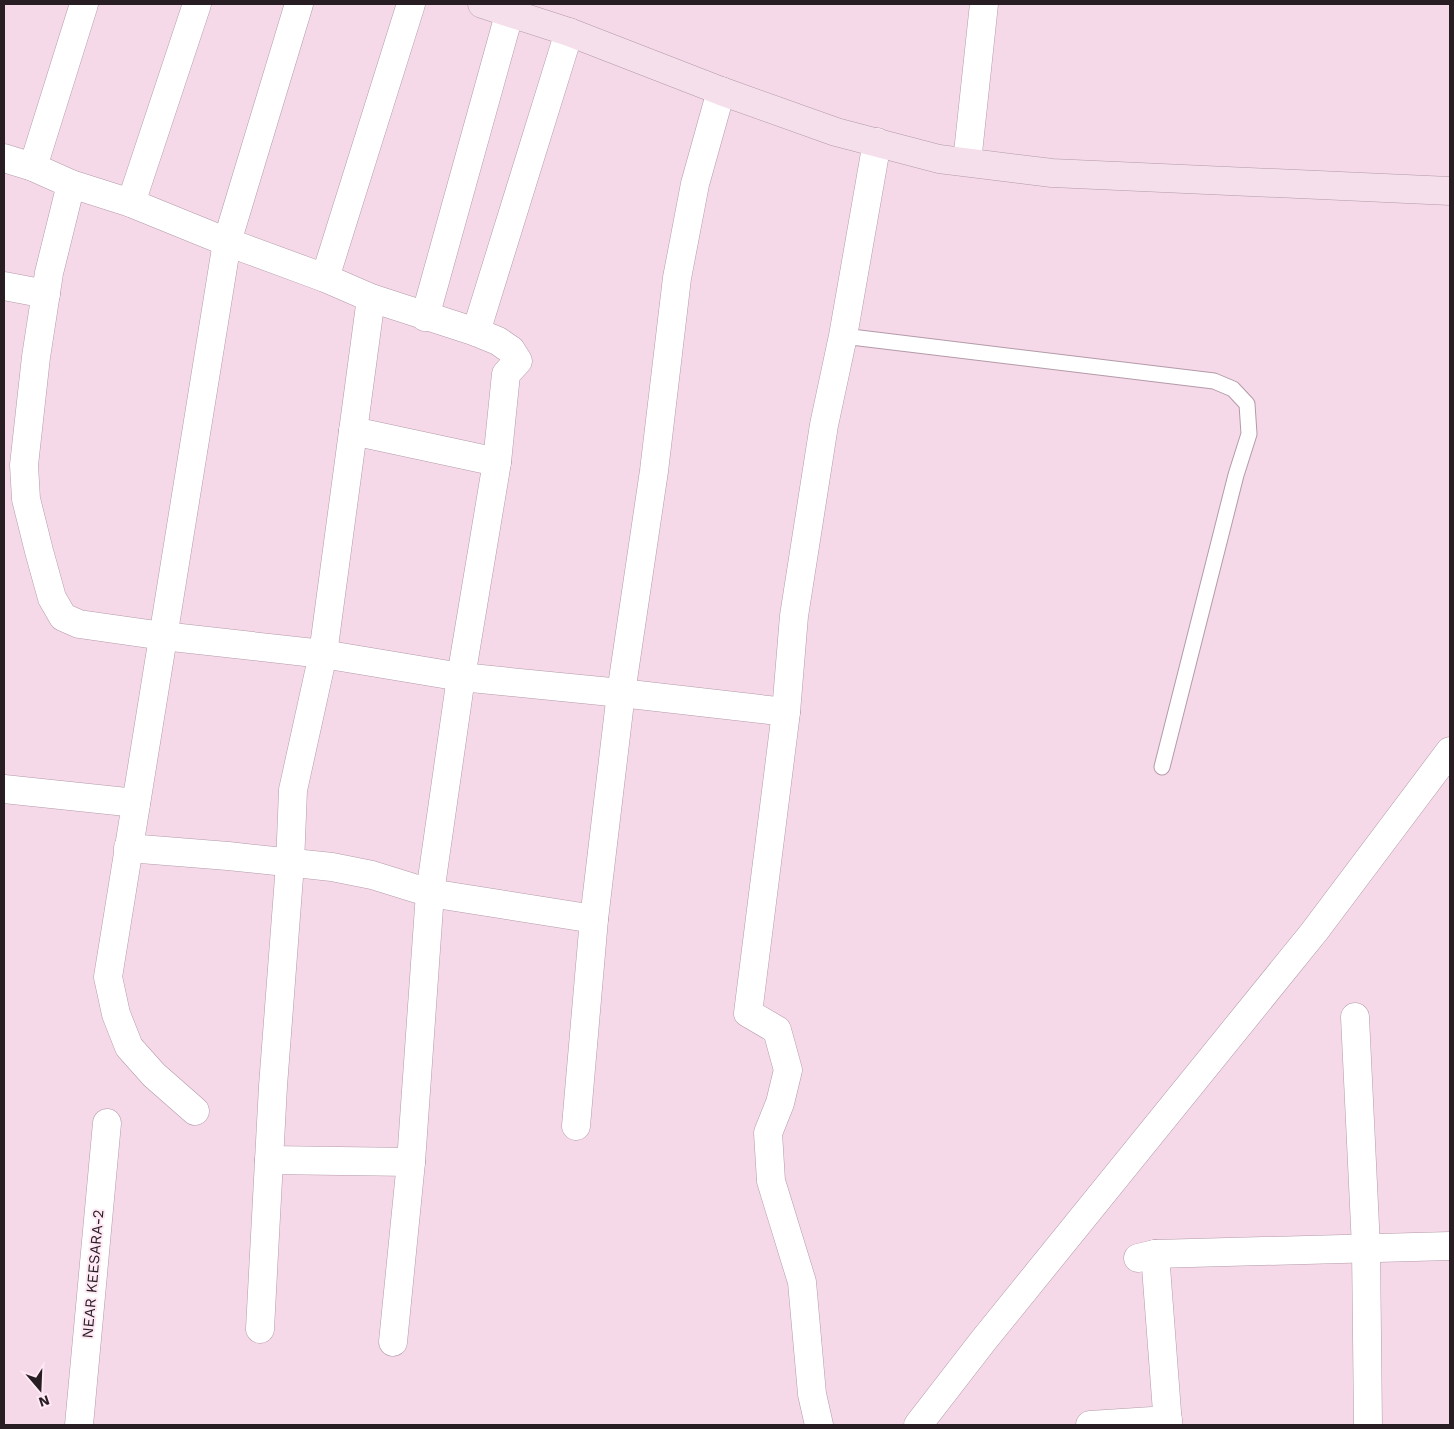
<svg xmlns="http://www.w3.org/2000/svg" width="1454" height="1429" viewBox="0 0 1454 1429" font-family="'Work Sans',sans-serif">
<rect width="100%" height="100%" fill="#f5d9e8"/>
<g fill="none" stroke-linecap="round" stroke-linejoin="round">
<defs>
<path id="lane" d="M843,336L1214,381L1233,389L1247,404L1249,434L1236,475L1162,767"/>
<g id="street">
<path d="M4,158L33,167L71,184L131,203L227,242L325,278L371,298L476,332L498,341L511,350L518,361L506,374L497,462L461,677L430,893L411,1162L393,1342"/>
<path d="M967,162L984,4"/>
<path d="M33,167L84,4"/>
<path d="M71,184L49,273L36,357L24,465L26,499L39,551L52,598L63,617L79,624L163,636L323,654L461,677L621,693L786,712"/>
<path d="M131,203L197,4"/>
<path d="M325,278L411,4"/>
<path d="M4,286L46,294"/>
<path d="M425,317L512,4"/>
<path d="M476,332L569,32"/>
<path d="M353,431L497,462"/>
<path d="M4,789L136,803"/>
<path d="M128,848L228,856L332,867L372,875L430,893L594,919"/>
<path d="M1355,1017L1366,1247L1368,1425"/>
<path d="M195,1111L154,1075L129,1047L116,1014L108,977L227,242L299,4"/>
<path d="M576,1126L594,919L621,693L654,471L677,278L695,184L721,91"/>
<path d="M269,1160L411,1162"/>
<path d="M1155,1254L1168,1425"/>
<path d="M1138,1258L1155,1254L1450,1246"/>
<path d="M260,1329L273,1086L290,864L293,790L323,654L371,298"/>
<path d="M79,1425L107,1123"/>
<path d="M819,1425L812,1394L802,1282L771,1181L768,1133L780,1103L788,1070L777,1030L748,1013L786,712L794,616L824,425L843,336L877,142"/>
<path d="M918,1425L983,1341L1314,932L1450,751"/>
<path d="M1090,1425L1168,1420"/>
</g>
<path id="secondary" d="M482,4L569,32L721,91L836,132L939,159L1052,173L1450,191"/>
</defs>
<!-- lane casing -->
<use href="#lane" stroke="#b49aa8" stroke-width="17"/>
<!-- street casing -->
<use href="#street" stroke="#b49aa8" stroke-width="29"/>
<!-- secondary casing -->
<use href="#secondary" stroke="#b49aa8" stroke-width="29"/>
<!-- lane -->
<use href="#lane" stroke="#fff" stroke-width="15"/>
<!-- street -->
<use href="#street" stroke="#fff" stroke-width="28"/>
<!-- secondary -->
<use href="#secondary" stroke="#f4dfeb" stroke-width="28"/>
</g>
<g text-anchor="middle" stroke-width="4" stroke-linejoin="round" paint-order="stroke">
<!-- street labels -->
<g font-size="15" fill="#271d23" stroke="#ffe8f4">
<text transform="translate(93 1274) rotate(-85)" y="5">NEAR KEESARA-2</text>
</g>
</g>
<!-- border -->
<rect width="1454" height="1429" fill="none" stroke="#271d23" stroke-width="10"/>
<!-- north arrow -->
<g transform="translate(40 1389) rotate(161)" stroke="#ffe8f4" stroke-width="4" paint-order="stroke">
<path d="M0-4L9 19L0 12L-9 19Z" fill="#271d23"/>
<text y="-8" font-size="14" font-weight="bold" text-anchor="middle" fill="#271d23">N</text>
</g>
</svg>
